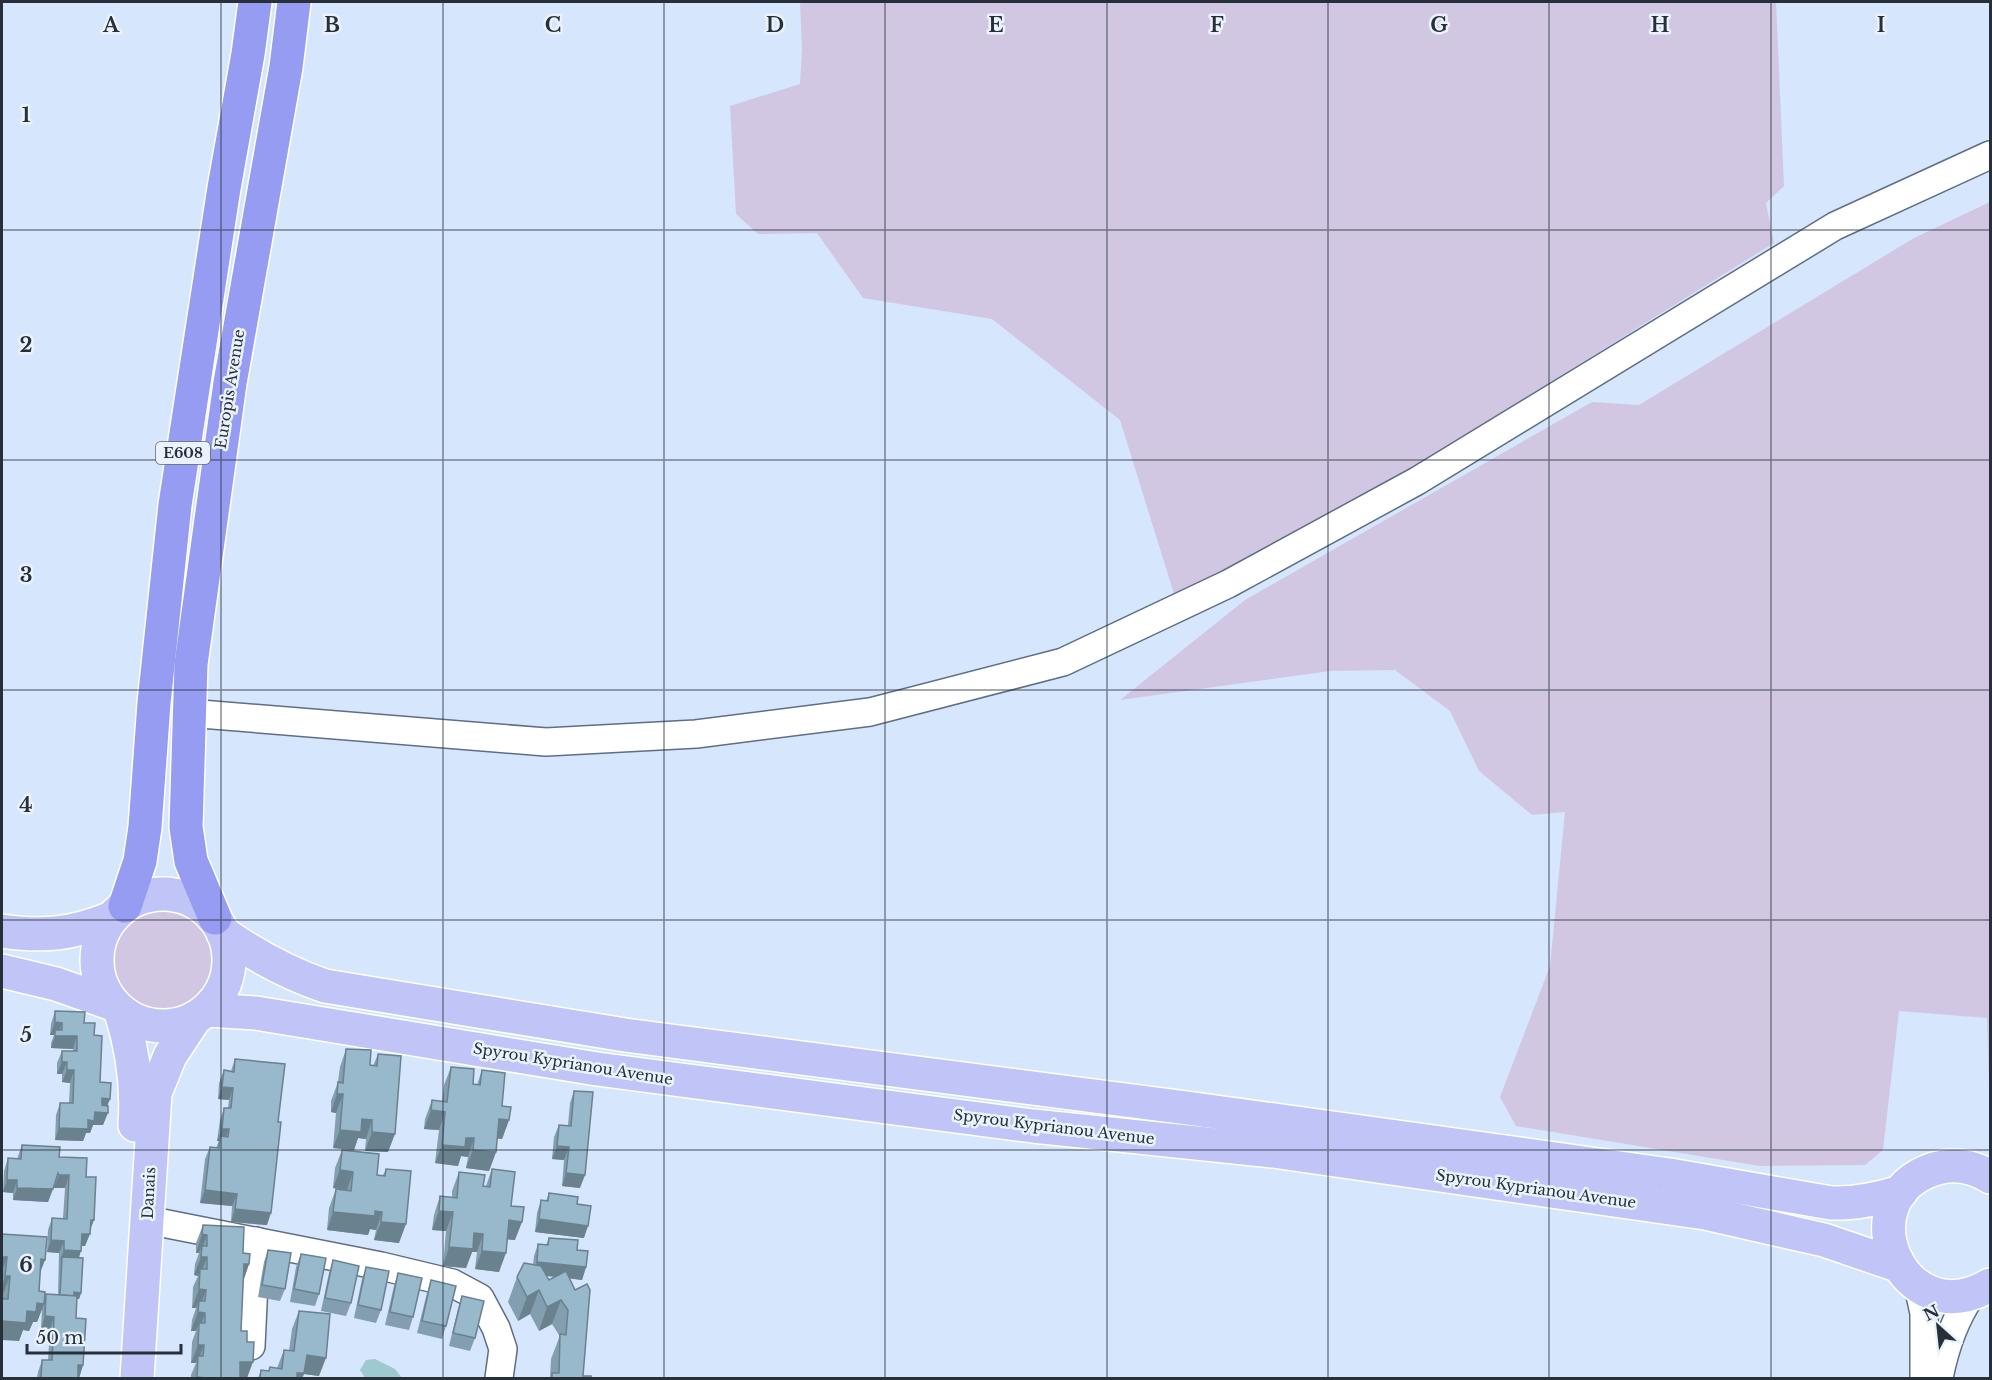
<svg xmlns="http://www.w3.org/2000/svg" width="1992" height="1380" viewBox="0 0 1992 1380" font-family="'Libre Baskerville',serif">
<rect width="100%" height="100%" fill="#d6e6fc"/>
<!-- green -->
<g fill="#d2c7e2">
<path d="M800,2H1776L1784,186L1766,203L1774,243L1412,468L1232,567L1174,594L1120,420L992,319L863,298L817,233L758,234L736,214L730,106L800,84L802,49Z"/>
<path d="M1990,202V1116L1987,1018L1899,1011L1883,1150L1865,1165L1760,1166L1516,1126L1500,1097L1550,966L1565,812L1532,815L1479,771L1450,711L1395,670L1330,671L1120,700L1245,600L1592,402L1639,405L1914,238Z"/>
<circle cx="163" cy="960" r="50"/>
</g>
<!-- water -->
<path fill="#9dcad1" d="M375,1359L395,1369L402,1378H365L360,1370L366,1360Z"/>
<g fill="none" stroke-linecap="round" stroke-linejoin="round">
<defs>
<g id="minor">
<path d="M188,713L546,742L696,734L870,712L1063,662L1228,584L1417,481L1835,226L1990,155"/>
<path d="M147,1220L381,1266L452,1283L480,1298L496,1328L503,1349L499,1378"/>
<path d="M1918,1286L1924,1313V1378"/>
<path d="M251,1346L256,1241"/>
<path d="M1939,1378C1945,1347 1954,1320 1972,1294"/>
</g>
<g id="major">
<circle cx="163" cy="960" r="66"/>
<path d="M2,931C45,937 72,934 112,918"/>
<path d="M223,933C256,956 287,973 325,986L625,1035L1187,1108L1670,1175L1831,1203C1856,1204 1878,1199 1901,1192"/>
<path d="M2,971L56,984L113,1004"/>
<path d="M207,1010L256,1013L597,1069L1033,1126L1273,1151L1705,1213L1824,1240L1897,1265"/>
<path d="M121,1012C133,1050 138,1085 135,1125"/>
<path d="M1990,1177C1973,1166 1953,1163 1934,1169C1843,1199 1903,1337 1990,1285"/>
<path d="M137,1378L155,1093L170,1056L195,1018"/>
</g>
<g id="highway">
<path d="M125,906L140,861L145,827L154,703L175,505L224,188L248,54L255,2"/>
<path d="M215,918L191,861L186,827L191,664L230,383L286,67L294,2"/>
</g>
</defs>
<!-- minor casing -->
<use href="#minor" stroke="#5d6e86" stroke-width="30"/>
<!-- major casing -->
<use href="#major" stroke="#fff" stroke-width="36"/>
<!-- highway casing -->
<use href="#highway" stroke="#fff" stroke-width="36"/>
<!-- minor -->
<use href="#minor" stroke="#fff" stroke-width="27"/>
<!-- major -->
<use href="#major" stroke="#c0c4f7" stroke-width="33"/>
<!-- highway -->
<use href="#highway" stroke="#969cf2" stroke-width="33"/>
</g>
<!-- wall -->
<g fill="#839eaf" fill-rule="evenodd">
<path d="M55,1011L84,1023L94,1035L100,1082L110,1099L107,1106L103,1125H93L90,1133H86L83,1141L55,1140L56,1115L60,1103H69L70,1083L62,1082V1074H57V1063L62,1051H73V1049L51,1048V1043L54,1035H50L51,1024Z"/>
<path d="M346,1049L370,1065L373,1066L378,1054L388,1152L365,1151L366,1139L358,1138L354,1150L333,1148L336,1113L331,1112V1101L338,1082L340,1067Z"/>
<path d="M235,1059L267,1225L231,1222L232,1206L200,1203L205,1159L210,1147L216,1148L219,1141H217L220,1120L224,1108H228L229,1100L218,1099L219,1083L224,1070L231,1071Z"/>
<path d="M451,1067L473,1084L477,1085L482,1070L509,1120L502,1139L497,1138L496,1152L489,1171L466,1168L468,1157L461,1156L458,1166L435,1163L439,1130L424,1129L425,1119L432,1100L442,1102L444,1085Z"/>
<path d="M574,1091L580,1188L562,1186L564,1160L552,1159L554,1137L559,1125H568L570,1103Z"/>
<path d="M22,1145L59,1157L86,1177L90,1231L85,1246H81L79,1258L81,1293L79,1299H77L76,1318L83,1365L79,1378H37L38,1372L42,1360H48L50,1329H41L42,1309L37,1322H33L29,1331L23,1330L19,1341L3,1299V1294H2V1234L40,1271L39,1291L44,1301L46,1294L58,1295L59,1253L47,1252L48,1230L52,1218H63L65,1188H54V1185L48,1202L13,1200V1193L3,1192L4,1171L8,1158L17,1159Z"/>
<path d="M342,1150L377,1175H383L386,1169L399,1243L374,1240L376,1230L370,1229L368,1235L327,1230L329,1208L336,1189L347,1190L333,1188L335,1168Z"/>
<path d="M492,1169L511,1206L515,1240L507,1239L499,1272L475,1269L477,1252H472L466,1268L443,1266L446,1231L432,1230L434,1215L440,1196L452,1197V1191L459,1172L483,1186H486Z"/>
<path d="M549,1193L577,1204L584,1238L535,1232L537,1213L541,1200L546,1201Z"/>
<path d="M203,1225L243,1253L249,1264L243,1281L241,1331L247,1342V1378H191V1375L196,1363H191L192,1342L196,1331H191L192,1320L196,1308H192L193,1287L198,1276L194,1275L195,1264L199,1253H196V1243Z"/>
<path d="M549,1238L577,1250L586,1267L582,1280L569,1278L583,1376L591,1378H550L551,1359L559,1338V1335L552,1324L539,1331L530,1314L518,1321L508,1302L517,1277L533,1265L534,1256L538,1244L546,1245ZM546,1276L555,1277L549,1280Z"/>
<path d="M268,1250L285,1289L280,1301L258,1297L264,1262Z"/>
<path d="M301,1254L319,1294L315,1306L290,1302L296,1267Z"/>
<path d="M333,1260L351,1303L346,1316L321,1311L329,1273Z"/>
<path d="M366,1267L381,1310L376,1323L354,1318L362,1279Z"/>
<path d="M398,1273L413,1317L409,1330L385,1325L394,1286Z"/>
<path d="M431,1280L446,1326L442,1339L417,1333L427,1293Z"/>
<path d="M462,1296L475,1338L470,1351L449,1346L458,1309Z"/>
<path d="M299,1311L319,1376L304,1374L302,1378H258L261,1370L268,1371L270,1367L277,1368L284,1350L289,1351L292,1329Z"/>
</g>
<!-- shaded-wall -->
<g fill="#6a818e">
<path d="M55,1022L62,1023L58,1035L55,1030L54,1035H50Z"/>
<path d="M55,1036H77L73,1049L51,1048Z"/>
<path d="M62,1062H67L62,1074H57Z"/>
<path d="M67,1070H74L70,1083L62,1082Z"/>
<path d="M222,1087L233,1088L229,1100L218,1099Z"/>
<path d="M337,1094H343L336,1113L331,1112Z"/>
<path d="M102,1098L110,1099L105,1111H97Z"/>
<path d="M431,1110L445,1112L439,1130L424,1129Z"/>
<path d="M95,1112L108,1113L103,1125H93L90,1133H86L83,1141L55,1140L59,1128L88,1120Z"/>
<path d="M362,1119L372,1120L366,1139L358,1138L354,1150L333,1148L340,1130Z"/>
<path d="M499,1119L509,1120L502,1139L492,1138Z"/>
<path d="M222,1129H229L224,1142L220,1136L219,1141H217Z"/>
<path d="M372,1132L395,1134L388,1152L365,1151Z"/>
<path d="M466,1138H474L468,1157L461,1156L458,1166L435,1163L442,1145Z"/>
<path d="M557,1146L569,1147L564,1160L552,1159Z"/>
<path d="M473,1150L496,1152L489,1171L466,1168Z"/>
<path d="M340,1170L353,1172L347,1190L333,1188Z"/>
<path d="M566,1173L585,1175L580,1188L562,1186Z"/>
<path d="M59,1175H69L65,1188H54Z"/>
<path d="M7,1180H17L13,1193L3,1192Z"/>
<path d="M17,1188L53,1189L48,1202L13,1200Z"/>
<path d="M205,1190L237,1194L232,1206L200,1203Z"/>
<path d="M235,1209L271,1213L267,1225L231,1222Z"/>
<path d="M375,1211L382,1212L376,1230L370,1229L368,1235L327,1230L333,1212Z"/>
<path d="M439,1211L453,1212L446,1231L432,1230Z"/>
<path d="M539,1219L588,1226L584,1238L535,1232Z"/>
<path d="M91,1220H94L89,1233Z"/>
<path d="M509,1220L522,1222L515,1240L502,1239Z"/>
<path d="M381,1222L406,1224L399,1243L374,1240Z"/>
<path d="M474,1233L483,1234L477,1252H472L466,1268L443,1266L449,1247Z"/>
<path d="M82,1234H90L85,1246H78Z"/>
<path d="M202,1234L207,1235L201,1251L202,1246L199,1253H196Z"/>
<path d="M51,1240L64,1241L59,1253L47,1252Z"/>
<path d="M64,1250L81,1251L77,1263L62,1257L59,1263Z"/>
<path d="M482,1251L506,1253L499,1272L475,1269Z"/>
<path d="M2,1257H7L2,1271Z"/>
<path d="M201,1257H207L200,1276V1269L198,1276L194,1275Z"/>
<path d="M41,1259L45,1260L38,1278Z"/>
<path d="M537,1262L586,1267L582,1280L532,1274Z"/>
<path d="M244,1264H249L243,1282Z"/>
<path d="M5,1276H10L3,1294H2V1286Z"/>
<path d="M199,1289L206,1290L199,1308V1301L196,1308H192Z"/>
<path d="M539,1290L530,1314L518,1321L527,1297Z"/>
<path d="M74,1292L81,1293L79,1299H72Z"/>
<path d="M561,1300L552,1324L539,1331L547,1307Z"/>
<path d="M37,1303L44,1304L37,1322H33L29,1331L23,1330L19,1341L2,1340V1321Z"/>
<path d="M198,1312L205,1313L199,1330V1323L196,1331H191Z"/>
<path d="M45,1316L54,1317L50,1329H41Z"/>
<path d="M198,1345H204L198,1361V1356L196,1363H191Z"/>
<path d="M307,1355L326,1358L319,1376L304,1374L302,1378H295Z"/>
<path d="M240,1362H253L247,1378H234Z"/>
<path d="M78,1365H83L79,1378H74Z"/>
</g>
<!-- building -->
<g fill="#98b8cb" stroke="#6a818e" stroke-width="1.5">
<path d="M55,1011L85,1012L84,1023H95L94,1035L102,1036L100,1082L111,1083L110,1099L102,1098V1105L108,1106V1113L95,1112L94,1121L88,1120V1129L59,1128L60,1103H73L74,1070H67V1062H62V1051H77V1036H55V1030H62V1023L55,1022Z"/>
<path d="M346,1049L371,1050L370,1065L377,1066L378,1054L401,1056L395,1134L372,1132V1120L362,1119L361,1132L340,1130L343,1094H337L338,1082L343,1083Z"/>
<path d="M235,1059L285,1064L278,1122H281L271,1213L235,1209L237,1194L205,1190L210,1147L219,1148L220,1136L228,1137L229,1129H222L224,1108H231L233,1088L222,1087L224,1070L234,1072Z"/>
<path d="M451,1067L474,1069L473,1084L480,1085L482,1070L505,1073L502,1106L511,1107L509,1120L499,1119L496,1152L473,1150L474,1138H466L465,1147L442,1145L445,1112L431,1110L432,1100L447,1102Z"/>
<path d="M574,1091L593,1092L585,1175L566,1173L569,1147L557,1146L559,1125L571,1126Z"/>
<path d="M22,1145L60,1147L59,1157L87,1158L86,1177H96L94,1220H91L90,1234H82L81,1251L64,1250V1241L51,1240L52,1218L67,1219L69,1175H59L58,1173L53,1189L17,1188V1180H7L8,1158L21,1159Z"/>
<path d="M342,1150L379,1154L377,1175L385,1176L386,1169L411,1171L406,1224L381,1222L382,1212L375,1211V1216L333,1212L336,1189L351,1191L353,1172L340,1170Z"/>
<path d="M492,1169L515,1172L511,1206L524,1207L522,1222L509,1220L506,1253L482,1251L483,1234L474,1233L473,1249L449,1247L453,1212L439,1211L440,1196L457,1198L459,1172L485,1175L483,1186L490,1187Z"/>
<path d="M549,1193L578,1197L577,1204L591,1206L588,1226L539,1219L541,1200L548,1201Z"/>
<path d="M203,1225L244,1227L243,1253L250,1254L249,1264H244L241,1331H247V1342H254L253,1362H240V1378H207L197,1377L198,1356H203L204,1345H198L199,1323H205V1313L198,1312L199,1301H205L206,1290L199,1289L200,1269H207V1257H201L202,1246H207V1235L202,1234Z"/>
<path d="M2,1234L47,1237L45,1260L41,1259L39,1291L45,1292L44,1304L37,1303L36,1312L27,1311L26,1323L2,1321V1299H8L10,1276H5L7,1257H2Z"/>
<path d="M549,1238L578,1240L577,1250L588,1251L586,1267L537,1262L538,1244L548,1245Z"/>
<path d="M268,1250L291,1253L285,1289L262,1285Z"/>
<path d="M301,1254L326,1258L319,1294L294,1289Z"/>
<path d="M62,1257L83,1258L81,1293L74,1292V1296L60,1295Z"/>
<path d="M333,1260L359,1266L351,1303L325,1298Z"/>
<path d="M524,1263L541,1266L549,1280L566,1271L575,1290L587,1284L590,1290L583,1376H591V1378H552V1373H559L560,1334L566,1335L568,1310L561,1300L547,1307L539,1290L527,1297L517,1277Z"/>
<path d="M366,1267L389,1271L381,1310L358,1305Z"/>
<path d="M398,1273L422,1278L413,1317L390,1312Z"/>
<path d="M431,1280L456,1286L446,1326L422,1321Z"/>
<path d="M46,1294L77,1296L76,1318L86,1319L83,1365H78V1378H41L42,1360H52L54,1317L45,1316Z"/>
<path d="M462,1296L484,1301L475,1338L453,1333Z"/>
<path d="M299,1311L330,1314L326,1358L307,1355L304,1373H297V1378H260L261,1370L269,1371L270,1367L282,1369L284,1350L294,1351Z"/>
</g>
<!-- grid -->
<path fill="none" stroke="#272f39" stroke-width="1.5" stroke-opacity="0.55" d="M221,2V1378M443,2V1378M664,2V1378M885,2V1378M1107,2V1378M1328,2V1378M1549,2V1378M1771,2V1378M2,230H1990M2,460H1990M2,690H1990M2,920H1990M2,1150H1990"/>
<g text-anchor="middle" stroke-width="5" stroke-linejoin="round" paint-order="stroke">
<!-- shield labels -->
<rect fill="#eaf2fd" stroke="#626a74" stroke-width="1.5" x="156" y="442" width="54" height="22" rx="4.5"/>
<g font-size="14" font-weight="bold" fill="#272f39">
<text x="183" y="458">E608</text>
</g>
<!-- street labels -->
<g font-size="15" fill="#272f39" stroke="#eaf2fd">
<text transform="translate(230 389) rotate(-81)" y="5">Europis Avenue</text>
<text transform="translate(573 1064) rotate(9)" y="5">Spyrou Kyprianou Avenue</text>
<text transform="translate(1054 1127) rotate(7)" y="5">Spyrou Kyprianou Avenue</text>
<text transform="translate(1536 1189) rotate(8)" y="5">Spyrou Kyprianou Avenue</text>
<text transform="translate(149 1193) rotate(-87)" y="5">Danais</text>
</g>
</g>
<g font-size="20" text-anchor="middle" font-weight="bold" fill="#272f39" stroke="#eaf2fd" stroke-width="5" stroke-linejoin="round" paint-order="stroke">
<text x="111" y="32">A</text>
<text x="332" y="32">B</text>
<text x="553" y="32">C</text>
<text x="775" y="32">D</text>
<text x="996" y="32">E</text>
<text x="1217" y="32">F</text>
<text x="1439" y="32">G</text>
<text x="1660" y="32">H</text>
<text x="1881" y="32">I</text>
<text x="26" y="122">1</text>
<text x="26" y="352">2</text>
<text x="26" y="582">3</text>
<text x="26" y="812">4</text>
<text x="26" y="1042">5</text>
<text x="26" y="1272">6</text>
</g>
<!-- border -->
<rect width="1992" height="1380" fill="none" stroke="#272f39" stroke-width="6"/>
<!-- north arrow -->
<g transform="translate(1938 1326) rotate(333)" stroke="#eaf2fd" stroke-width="4.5" paint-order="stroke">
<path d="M0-4.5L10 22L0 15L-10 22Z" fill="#272f39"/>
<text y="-9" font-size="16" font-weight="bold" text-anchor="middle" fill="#272f39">N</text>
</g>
<!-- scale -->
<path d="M27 1344v9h154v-9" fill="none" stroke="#272f39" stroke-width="3"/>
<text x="36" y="1344" font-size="18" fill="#272f39" stroke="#eaf2fd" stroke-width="4.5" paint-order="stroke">50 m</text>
</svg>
